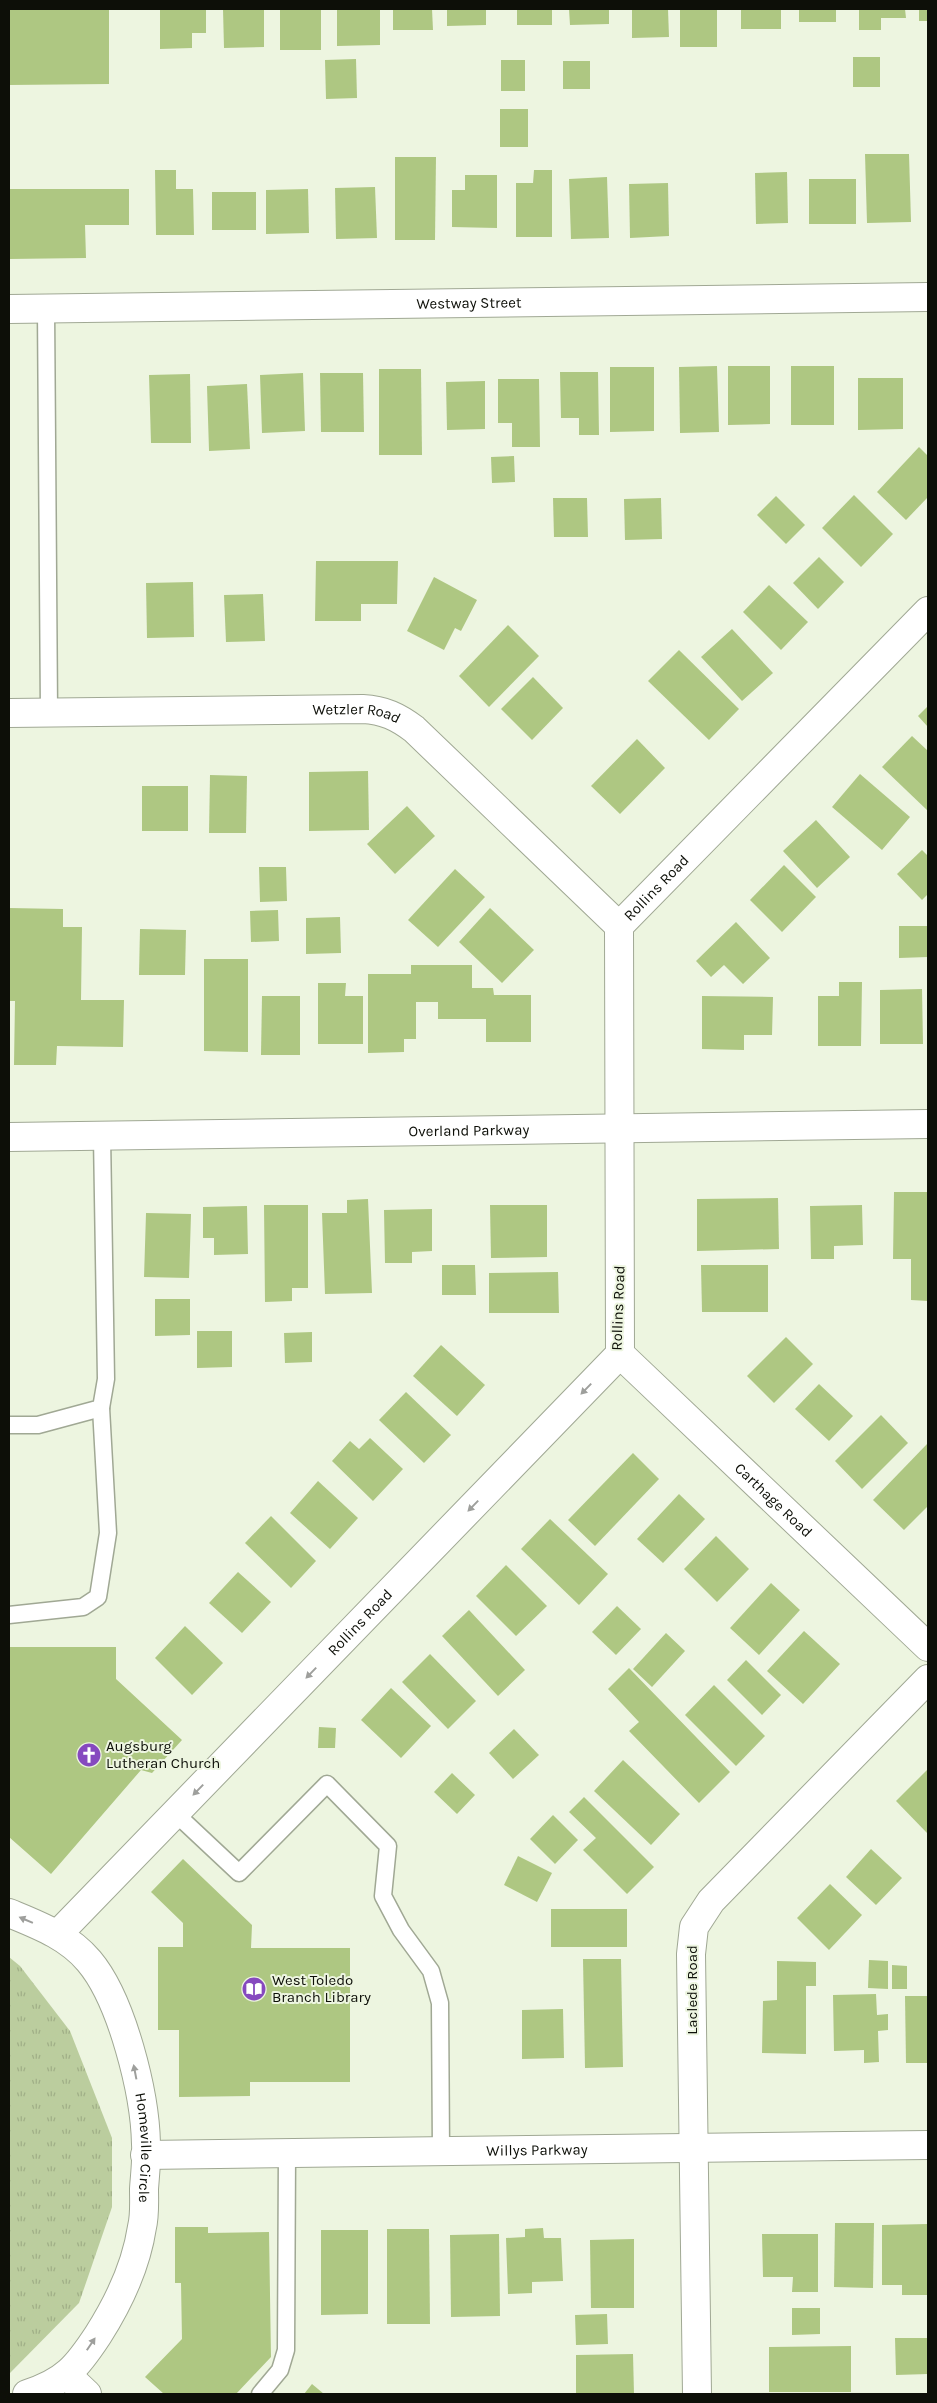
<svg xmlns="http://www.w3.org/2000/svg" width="937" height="2403" viewBox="0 0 937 2403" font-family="Karla,sans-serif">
<defs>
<pattern id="grass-tufts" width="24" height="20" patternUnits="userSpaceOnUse" patternTransform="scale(1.25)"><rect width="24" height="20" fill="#bbcd9e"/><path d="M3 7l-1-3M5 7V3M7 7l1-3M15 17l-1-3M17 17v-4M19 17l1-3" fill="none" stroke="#a0af87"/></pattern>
</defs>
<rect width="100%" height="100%" fill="#edf5e0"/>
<!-- grass -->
<path fill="url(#grass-tufts)" d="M9,1957L20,1966L70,2031L112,2138V2207L79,2303L9,2374Z"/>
<!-- building -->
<g fill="#aec782">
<path d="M9,9H109V84L9,85Z"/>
<path d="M160,9H206V33H192V48L160,49Z"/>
<path d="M223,9H264V47L224,48Z"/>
<rect x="280" y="9" width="41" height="41"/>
<path d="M337,9H380V45L337,46Z"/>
<path d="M393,9H432L433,30H393Z"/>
<path d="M447,9H486V25L447,26Z"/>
<rect x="517" y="9" width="35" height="16"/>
<path d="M569,9H609V24L570,25Z"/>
<path d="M632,9H668L669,37L632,38Z"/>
<rect x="680" y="9" width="37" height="38"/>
<rect x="741" y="9" width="40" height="20"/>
<rect x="799" y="9" width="37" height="13"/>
<path d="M859,9H905L906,18H881V30H859Z"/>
<rect x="919" y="9" width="9" height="12"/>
<rect x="853" y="57" width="27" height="30"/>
<path d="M356,59L357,98L326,99L325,60Z"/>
<rect x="501" y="60" width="24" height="31"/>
<rect x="563" y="61" width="27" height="28"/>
<rect x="500" y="109" width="28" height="38"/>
<path d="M865,154H909L911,222L867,223Z"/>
<path d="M395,157H436L435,240H395Z"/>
<path d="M155,170H176V189H193L194,235H156Z"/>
<path d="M534,170H552V237H516V183H533Z"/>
<path d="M787,172L788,223L756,224L755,173Z"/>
<path d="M465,175H497V228L452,227V190H465Z"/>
<path d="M607,177L609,238L571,239L569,179Z"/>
<rect x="809" y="179" width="47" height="45"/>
<path d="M668,183L669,236L630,238L629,184Z"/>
<path d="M375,187L377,238L336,239L335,188Z"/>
<path d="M9,189H129V225H85L86,258L9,259Z"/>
<path d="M308,189L309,233L266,234V190Z"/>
<rect x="212" y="192" width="44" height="38"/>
<path d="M717,366L719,432L680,433L679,367Z"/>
<path d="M728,366H770V424L728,425Z"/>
<rect x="791" y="366" width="43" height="59"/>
<path d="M610,367H654V431L610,432Z"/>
<path d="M379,369H421L422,455H379Z"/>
<path d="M560,372H598L599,435H579V418H561Z"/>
<path d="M303,373L305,431L262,433L260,375Z"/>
<path d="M320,373H363L364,432H321Z"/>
<path d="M190,374L191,443H151L149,375Z"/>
<path d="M858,378H903V429L858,430Z"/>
<path d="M498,379H539L540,447H512V423H498Z"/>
<path d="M485,381V429L447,430L446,382Z"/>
<path d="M247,384L250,449L209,451L207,386Z"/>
<path d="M919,447L928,456V497L906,520L877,492Z"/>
<path d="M514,456L515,482L492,483L491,457Z"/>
<path d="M854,495L893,534L861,567L822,528Z"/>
<path d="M776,496L805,525L786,544L757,515Z"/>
<path d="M553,498H587L588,537H554Z"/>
<path d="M661,498L662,539L625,540L624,499Z"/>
<path d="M819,557L844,582L818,609L793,583Z"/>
<path d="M316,561H398L397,604H361V621H315Z"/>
<path d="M434,577L477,600L461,631L455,628L444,650L407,631Z"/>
<path d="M193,582L194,637L147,638L146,583Z"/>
<path d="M769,585L808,622L781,650L743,612Z"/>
<path d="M263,594L265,641L226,642L224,595Z"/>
<path d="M508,625L539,656L489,707L459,676Z"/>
<path d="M732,629L773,673L742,701L701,657Z"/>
<path d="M679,650L739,709L709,740L648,681Z"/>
<path d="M533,677L563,708L532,740L501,709Z"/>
<path d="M928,706V727L918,716Z"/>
<path d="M912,736L928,751V811L882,767Z"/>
<path d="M637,739L665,768L620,814L591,786Z"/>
<path d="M368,771L369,830L309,831V772Z"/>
<path d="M860,774L910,817L882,850L832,807Z"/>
<path d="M210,775L247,776L246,833H209Z"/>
<rect x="142" y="786" width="46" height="45"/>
<path d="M407,806L435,836L395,874L367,844Z"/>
<path d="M816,820L850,857L817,888L783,851Z"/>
<path d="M922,850L928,856V894L922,900L897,874Z"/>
<path d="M784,865L816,897L782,932L750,900Z"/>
<path d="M259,867H286L287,901L260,902Z"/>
<path d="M455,869L485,897L438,947L408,920Z"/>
<path d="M9,908L63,909V927H82L81,1000H124L123,1047L57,1046L56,1065H14L15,1001H9Z"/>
<path d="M490,908L534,950L502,983L459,942Z"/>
<path d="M278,910L279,941L251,942L250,911Z"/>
<path d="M340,917L341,953L306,954V918Z"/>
<path d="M736,922L770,958L743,984L724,965L711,977L696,961Z"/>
<path d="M899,926H928V957L899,958Z"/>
<path d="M140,929L186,930L185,975H139Z"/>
<path d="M204,959H248V1052L204,1051Z"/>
<path d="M411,965H472V988H493L494,995H531V1042H486V1019H438V1002H416V1039H404V1052L368,1053V974H411Z"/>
<path d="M839,982H862L861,1046H818V996H839Z"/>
<path d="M318,983H346L345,996H363V1044H318Z"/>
<path d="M922,989L923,1044H880V990Z"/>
<path d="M262,996H300V1055H261Z"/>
<path d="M702,996L773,997L772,1035H744V1050L702,1049Z"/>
<path d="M894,1192H928V1301L911,1300V1259H893Z"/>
<path d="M778,1198L779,1249L697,1251V1199Z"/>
<path d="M368,1199L372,1293L325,1294L322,1213H347V1200Z"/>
<path d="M264,1205H308V1288H292V1301L265,1302Z"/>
<path d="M490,1205H547V1257L491,1258Z"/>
<path d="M862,1205L863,1245L834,1246V1259H811L810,1206Z"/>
<path d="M247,1206L248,1254L214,1255V1238H203V1207Z"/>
<path d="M432,1209V1251L412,1252V1263H385L384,1210Z"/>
<path d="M146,1213L191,1214L189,1278L144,1277Z"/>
<path d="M442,1265H475L476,1295H442Z"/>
<path d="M701,1265H768V1312H702Z"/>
<path d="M558,1272L559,1313H489V1273Z"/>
<path d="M155,1299H190V1335L155,1336Z"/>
<path d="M197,1331H232V1367L197,1368Z"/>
<path d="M312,1332V1362L285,1363L284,1333Z"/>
<path d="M786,1337L813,1364L774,1403L747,1376Z"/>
<path d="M441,1345L485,1385L457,1416L413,1376Z"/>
<path d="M819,1384L853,1416L829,1441L795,1409Z"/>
<path d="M406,1392L451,1435L424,1463L379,1420Z"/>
<path d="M881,1415L908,1443L862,1489L835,1461Z"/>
<path d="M370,1438L403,1469L373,1501L332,1461L350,1441L359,1449Z"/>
<path d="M928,1443V1506L904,1530L873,1500Z"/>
<path d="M633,1453L659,1479L595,1546L568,1520Z"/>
<path d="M318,1481L358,1518L330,1549L290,1513Z"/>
<path d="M679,1494L705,1519L663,1563L637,1539Z"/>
<path d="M271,1516L316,1561L291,1588L245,1543Z"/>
<path d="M550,1519L608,1574L579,1605L521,1549Z"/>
<path d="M716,1536L749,1569L717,1602L684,1569Z"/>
<path d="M506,1565L547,1606L516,1636L476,1596Z"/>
<path d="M238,1572L271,1602L242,1633L209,1603Z"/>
<path d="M771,1583L800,1610L759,1655L730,1628Z"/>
<path d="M617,1606L641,1629L616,1655L592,1632Z"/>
<path d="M469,1610L525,1670L498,1696L442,1636Z"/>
<path d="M185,1626L223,1663L192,1695L155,1658Z"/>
<path d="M804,1631L840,1664L803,1704L767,1671Z"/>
<path d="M666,1633L685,1651L652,1687L633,1669Z"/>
<path d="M9,1647H116V1679L182,1740L152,1773L141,1770L51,1874L9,1837Z"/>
<path d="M430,1654L476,1701L448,1729L402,1682Z"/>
<path d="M746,1660L781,1695L762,1715L727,1680Z"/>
<path d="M629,1668L730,1772L699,1803L629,1731L639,1722L608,1689Z"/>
<path d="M714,1685L765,1736L736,1766L685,1715Z"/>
<path d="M391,1688L431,1726L401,1758L361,1720Z"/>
<path d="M319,1727L336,1728L335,1748H318Z"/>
<path d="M514,1729L539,1755L513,1779L489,1753Z"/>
<path d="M623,1760L680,1814L651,1845L594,1791Z"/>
<path d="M928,1769V1834L896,1801Z"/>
<path d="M452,1773L475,1795L457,1814L434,1792Z"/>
<path d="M584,1797L654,1867L627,1894L583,1850L596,1838L569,1812Z"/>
<path d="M553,1815L578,1840L555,1864L530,1839Z"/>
<path d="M871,1849L902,1878L876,1905L846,1877Z"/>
<path d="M518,1856L552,1873L537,1902L504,1885Z"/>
<path d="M183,1859L252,1925L251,1948H350V2082H250V2096L179,2097V2030H158V1947H183V1923L151,1892Z"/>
<path d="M830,1884L862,1915L829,1950L797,1918Z"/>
<rect x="551" y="1909" width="76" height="38"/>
<path d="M583,1959H621L623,2067L585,2068Z"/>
<path d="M869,1960L888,1961V1989L868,1988Z"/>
<path d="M777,1961L816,1962V1986H806V2054L762,2053L763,2001L777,2000Z"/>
<path d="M892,1965L907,1966V1989H892Z"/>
<path d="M876,1994L877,2015L888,2014V2030L878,2031L879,2062L864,2063V2050L834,2051L833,1995Z"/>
<path d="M905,1996H928V2063H906Z"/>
<path d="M563,2009L564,2058L522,2059V2010Z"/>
<path d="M835,2223H874L873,2288L834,2287Z"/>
<path d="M928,2224V2295H902V2285H882V2225Z"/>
<path d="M175,2227H208V2233L269,2232L271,2357L236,2394H164L145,2377L182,2339L181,2283H175Z"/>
<path d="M543,2228L544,2238H561L563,2281L532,2282V2293L508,2294L506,2238L525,2237V2229Z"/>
<path d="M387,2229H429L430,2324H387Z"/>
<path d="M321,2230H368V2314L321,2315Z"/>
<path d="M499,2234L500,2316L451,2317L450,2235Z"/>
<path d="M762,2234H818V2292H792L793,2277H763Z"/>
<path d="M634,2239V2308H591L590,2240Z"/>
<path d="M792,2308H820V2334L792,2335Z"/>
<path d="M607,2314L608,2344L576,2345L575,2315Z"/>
<path d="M895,2338H928V2374L896,2375Z"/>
<path d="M851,2346V2392H769V2347Z"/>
<path d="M633,2354L634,2394H576V2355Z"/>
<path d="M312,2384L324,2394H304Z"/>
</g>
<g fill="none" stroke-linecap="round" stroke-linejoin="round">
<defs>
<g id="service">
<path d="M46,309L49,712"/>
<path d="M9,1425H38L101,1408L106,1379L102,1136"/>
<path d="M9,1615L83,1607L98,1597L108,1533L101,1408"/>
<path d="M175,1813L239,1873L327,1784L388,1846L383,1896L401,1930L431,1971L440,2003L441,2151"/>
<path d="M260,2394L280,2370L286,2350L287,2153"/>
</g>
<g id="minor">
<path id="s1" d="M9,309L928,297"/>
<path id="s2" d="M9,713L363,709C384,710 398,717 414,729L619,926"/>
<path id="s3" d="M9,1137L928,1124"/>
<path id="s4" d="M620,1354L928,1647"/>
<path id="s5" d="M9,1913C38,1925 68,1936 89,1961C122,2000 145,2093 146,2144C147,2159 145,2174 144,2189C144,2202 145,2215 142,2227C136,2267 119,2302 98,2335C77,2367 65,2382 27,2394"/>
<path id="s6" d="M58,1934L620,1354L619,926L928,611"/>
<path id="s7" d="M145,2155L928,2145"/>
<path d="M67,2375L87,2394"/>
<path d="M697,2394L691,1954L694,1927L711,1901L928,1679"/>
</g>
</defs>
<!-- service casing -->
<use href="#service" stroke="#a0a894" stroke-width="19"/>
<!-- minor casing -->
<use href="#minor" stroke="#a0a894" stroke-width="30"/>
<!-- service -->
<use href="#service" stroke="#fff" stroke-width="16"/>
<!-- minor -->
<use href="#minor" stroke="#fff" stroke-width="28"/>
</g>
<!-- one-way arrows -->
<defs><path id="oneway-solid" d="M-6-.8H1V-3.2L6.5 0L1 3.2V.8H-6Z" transform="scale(1.25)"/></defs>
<g fill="#9e9f9c">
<use href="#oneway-solid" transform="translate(586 1389) rotate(134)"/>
<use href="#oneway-solid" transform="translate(473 1506) rotate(134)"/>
<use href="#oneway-solid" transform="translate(311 1673) rotate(134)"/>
<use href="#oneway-solid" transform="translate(198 1790) rotate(134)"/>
<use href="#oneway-solid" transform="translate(26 1920) rotate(-157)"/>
<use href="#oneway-solid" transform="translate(135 2072) rotate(-101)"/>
<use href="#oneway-solid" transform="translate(91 2344) rotate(-56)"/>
</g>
<!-- icons -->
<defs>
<symbol id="church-disc" viewBox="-11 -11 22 22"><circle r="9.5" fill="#8649bf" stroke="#edf5e0"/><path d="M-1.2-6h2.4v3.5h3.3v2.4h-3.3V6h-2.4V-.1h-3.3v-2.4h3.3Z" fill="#fff"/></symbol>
<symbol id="library-disc" viewBox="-11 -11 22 22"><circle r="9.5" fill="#8649bf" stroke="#edf5e0"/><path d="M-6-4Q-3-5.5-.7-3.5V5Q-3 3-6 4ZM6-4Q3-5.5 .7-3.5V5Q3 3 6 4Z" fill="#fff"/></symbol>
</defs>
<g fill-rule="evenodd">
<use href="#church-disc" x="75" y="1741" width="28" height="28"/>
<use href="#library-disc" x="240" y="1975" width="28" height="28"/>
</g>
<g text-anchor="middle" stroke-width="4" stroke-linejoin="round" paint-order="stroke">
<!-- street labels -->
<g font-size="15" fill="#0d0f08" stroke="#edf5e0">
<text dy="5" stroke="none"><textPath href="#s1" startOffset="460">Westway Street</textPath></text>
<text dy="5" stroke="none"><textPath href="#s2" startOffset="348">Wetzler Road</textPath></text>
<text dy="5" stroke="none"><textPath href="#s6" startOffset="1289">Rollins Road</textPath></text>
<text dy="5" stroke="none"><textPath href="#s3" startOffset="460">Overland Parkway</textPath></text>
<text transform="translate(618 1308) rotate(-88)" y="5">Rollins Road</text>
<text dy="5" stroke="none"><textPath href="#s4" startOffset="212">Carthage Road</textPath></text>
<text dy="5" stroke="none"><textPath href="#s6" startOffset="434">Rollins Road</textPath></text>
<text transform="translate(692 1990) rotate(-90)" y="5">Laclede Road</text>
<text dy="5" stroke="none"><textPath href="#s5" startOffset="292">Homeville Circle</textPath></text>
<text dy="5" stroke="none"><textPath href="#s7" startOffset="392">Willys Parkway</textPath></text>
</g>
<!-- poi labels -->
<g font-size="15" fill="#0d0f08" stroke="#edf5e0" text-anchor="start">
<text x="106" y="1751">Augsburg<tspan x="106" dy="17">Lutheran Church</tspan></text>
<text x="272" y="1985">West Toledo<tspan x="272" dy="17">Branch Library</tspan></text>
</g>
</g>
<!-- border -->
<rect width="937" height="2403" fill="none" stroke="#0d0f08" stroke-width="20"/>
</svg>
